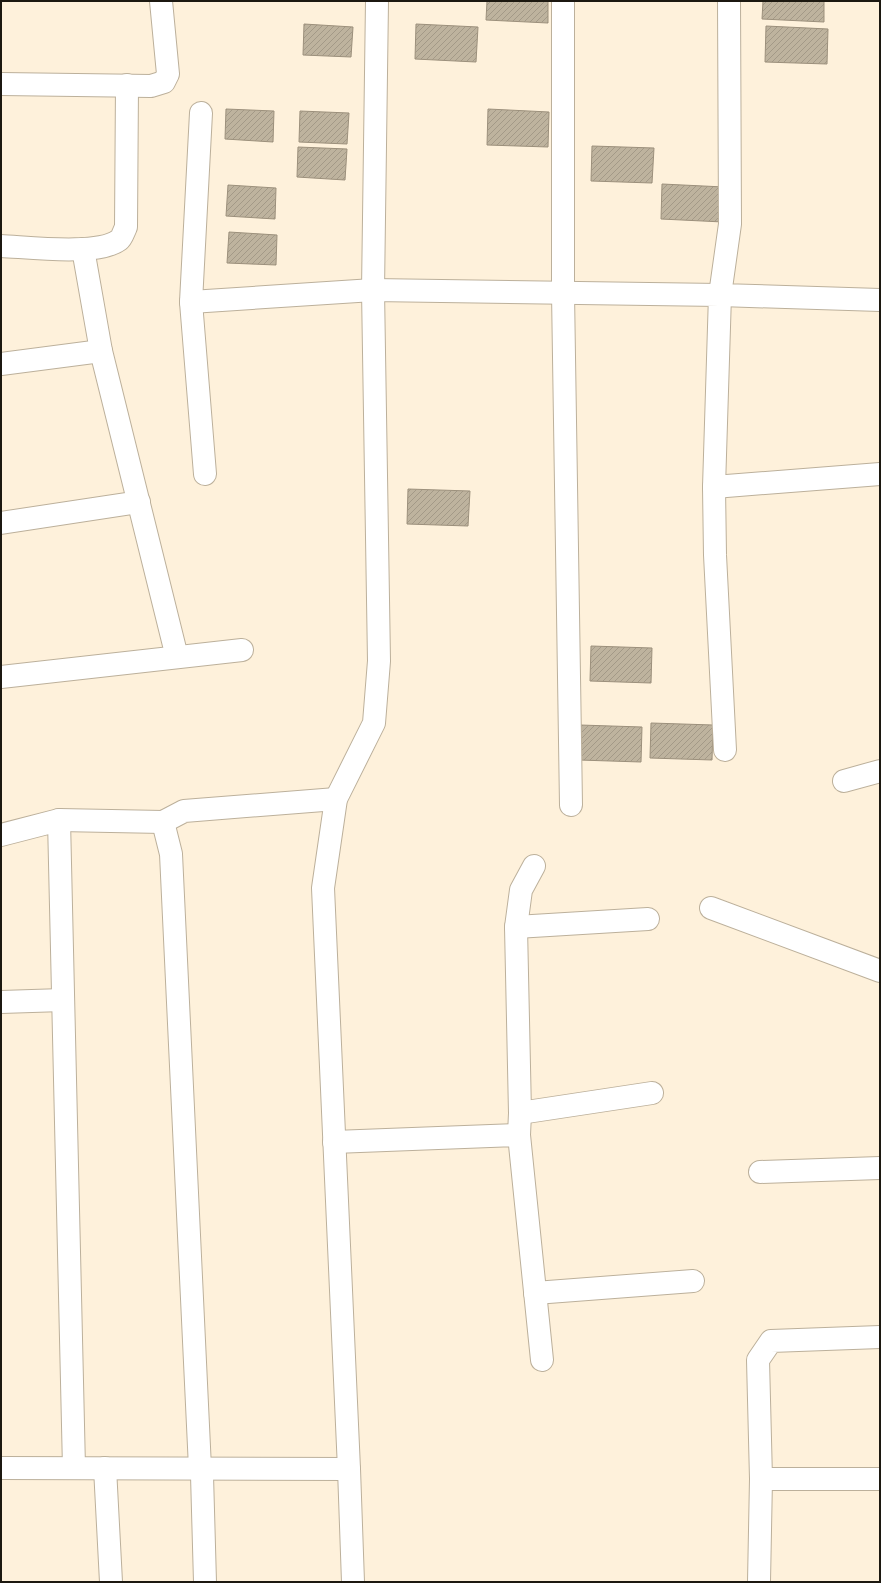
<svg xmlns="http://www.w3.org/2000/svg" width="881" height="1583" viewBox="0 0 881 1583" font-family="'Nunito Sans',sans-serif">
<defs>
<pattern id="building-hatch" width="6" height="6" patternUnits="userSpaceOnUse"><rect width="6" height="6" fill="#beb39e"/><path d="M-1 1l2-2M0 6l6-6M5 7l2-2" fill="none" stroke="#a39987"/></pattern>
</defs>
<rect width="100%" height="100%" fill="#fef1db"/>
<!-- building -->
<g fill="url(#building-hatch)" stroke="#9c907c">
<path d="M487,1H548V23L486,20Z"/>
<path d="M763,1H824V22L762,19Z"/>
<path d="M304,24L353,27L351,57L303,55Z"/>
<path d="M416,24L478,27L476,62L415,59Z"/>
<path d="M766,26L828,29L827,64L765,62Z"/>
<path d="M226,109L274,111L273,142L225,139Z"/>
<path d="M488,109L549,112L548,147L487,145Z"/>
<path d="M300,111L349,113L347,144L299,142Z"/>
<path d="M592,146L654,148L652,183L591,181Z"/>
<path d="M298,147L347,149L345,180L297,177Z"/>
<path d="M662,184L724,187L723,222L661,219Z"/>
<path d="M228,185L276,188L275,219L226,216Z"/>
<path d="M229,232L277,235L276,265L227,263Z"/>
<path d="M408,489L470,491L468,526L407,524Z"/>
<path d="M591,646L652,648L651,683L590,681Z"/>
<path d="M651,723L713,725L712,760L650,758Z"/>
<path d="M580,725L642,727L641,762L579,760Z"/>
</g>
<g fill="none" stroke-linecap="round" stroke-linejoin="round">
<defs>
<g id="minor">
<path d="M563,1V293L571,805"/>
<path d="M729,1L730,224L720,295L880,300"/>
<path d="M1,84L151,86L164,82L168,74L161,1"/>
<path d="M201,113L191,302L205,474"/>
<path d="M1,246C27,247 98,256 119,240C122,238 124,231 126,227L127,85"/>
<path d="M83,249L101,351L177,657"/>
<path d="M191,302L373,290L720,295L714,487L715,555L725,750"/>
<path d="M1,364L101,351"/>
<path d="M714,487L880,474"/>
<path d="M1,523L139,502"/>
<path d="M1,677L242,650"/>
<path d="M844,781L880,771"/>
<path d="M59,820L163,822L184,811L336,799"/>
<path d="M163,822L171,854L200,1468L202,1475L205,1582"/>
<path d="M1,835L59,820L74,1468"/>
<path d="M711,908L880,971"/>
<path d="M516,927L648,919"/>
<path d="M1,1002L63,1000"/>
<path d="M520,1113L652,1093"/>
<path d="M519,1135L520,1113L516,927L521,890L534,866"/>
<path d="M334,1142L519,1135L542,1360"/>
<path d="M760,1172L880,1168"/>
<path d="M535,1293L693,1281"/>
<path d="M1,1468L349,1469L353,1582"/>
<path d="M105,1468L111,1582"/>
<path d="M349,1469L323,888L336,799L374,723L379,661L373,290L377,1"/>
<path d="M761,1479H880"/>
<path d="M759,1582L761,1479L758,1360L771,1341L880,1337"/>
</g>
</defs>
<!-- minor casing -->
<use href="#minor" stroke="#bcb09b" stroke-width="24"/>
<!-- minor -->
<use href="#minor" stroke="#fff" stroke-width="22"/>
</g>
<!-- border -->
<rect width="881" height="1583" fill="none" stroke="#1c1810" stroke-width="4"/>
</svg>
